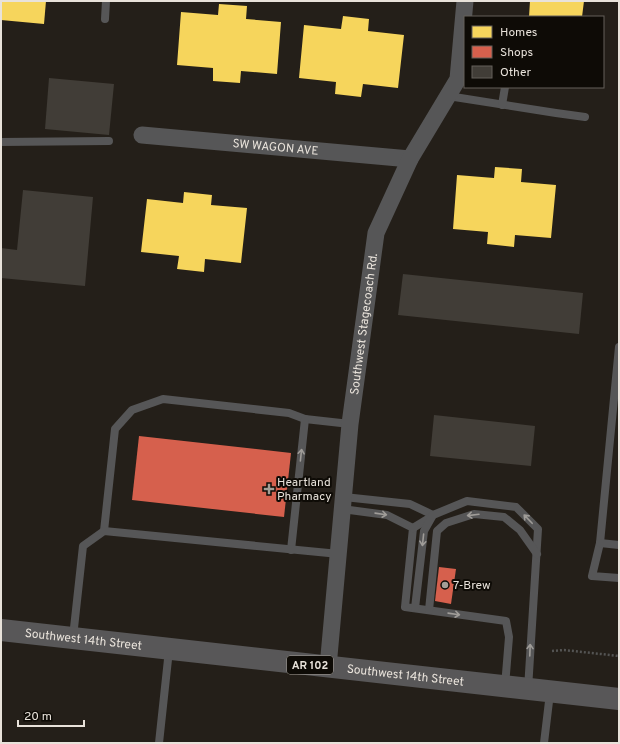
<svg xmlns="http://www.w3.org/2000/svg" width="620" height="744" viewBox="0 0 620 744" font-family="Overpass,sans-serif">
<rect width="100%" height="100%" fill="#241f19"/>
<!-- homes -->
<g fill="#f6d55c">
<path d="M1,1H46L44,24L1,20Z"/>
<path d="M530,1H584L582,17H529Z"/>
<path d="M219,4L247,6L246,19L281,22L277,74L241,71L240,83L213,81V68L177,65L181,12L218,15Z"/>
<path d="M343,16L369,19L368,31L404,35L398,88L363,84L361,97L335,94L336,82L299,78L304,25L341,29Z"/>
<path d="M495,167L522,169L521,182L556,185L551,238L515,235L514,247L487,244L488,232L453,229L457,175L494,178Z"/>
<path d="M184,192L212,195L211,205L247,208L241,263L205,259L204,272L177,269L179,256L141,252L147,199L183,203Z"/>
</g>
<!-- shops -->
<g fill="#d6604d">
<path d="M139,436L291,453L284,517L132,500Z"/>
<path d="M439,567L456,569L451,604L435,601Z"/>
</g>
<!-- building -->
<g fill="#413d37">
<path d="M49,78L114,84L109,135L45,129Z"/>
<path d="M23,190L93,197L85,286L1,278V248L17,250Z"/>
<path d="M403,274L583,293L579,334L398,315Z"/>
<path d="M434,415L535,426L531,466L430,456Z"/>
</g>
<g fill="none" stroke-linecap="round" stroke-linejoin="round">
<!-- path -->
<path stroke="#545453" stroke-width="2.5" stroke-dasharray="2 2" stroke-linecap="butt" d="M552,651L564,650L619,656"/>
<!-- service -->
<g stroke="#565657" stroke-width="8">
<path d="M105,19L106,1"/>
<path d="M448,96L556,113L585,117"/>
<path d="M502,105L505,87"/>
<path d="M1,142L109,141"/>
<path d="M619,347L600,543L592,576L619,578"/>
<path d="M344,497L410,504L433,515"/>
<path d="M342,509L387,515L413,528L405,607L506,621L509,637L505,686"/>
<path d="M413,528L431,517"/>
<path d="M104,531L115,429L132,410L163,399L289,413L305,419L350,424"/>
<path d="M600,543L619,545"/>
<path d="M291,550L305,419"/>
<path d="M415,608L424,531L433,515L467,501L516,507L538,529L528,689"/>
<path d="M429,610L437,531L446,523L474,514L504,517L520,530L537,554"/>
<path d="M73,637L83,546L104,531L339,554"/>
<path d="M159,743L169,650"/>
<path d="M544,743L550,693"/>
</g>
<!-- minor -->
<g stroke="#565657" stroke-width="17">
<path id="s1" d="M142,135L410,159"/>
<path id="s2" d="M328,667L350,424L376,233L410,159L458,79L465,1"/>
</g>
<!-- primary -->
<path stroke="#585758" stroke-width="22" id="s3" d="M1,630L619,699"/>
</g>
<!-- one-way arrows -->
<defs><path id="oneway-shaft" d="M-6 0H5M1.5-3L5.5 0L1.5 3" fill="none" stroke-width="1.6" stroke-linecap="round" stroke-linejoin="round"/></defs>
<g stroke="#9f9c98">
<use href="#oneway-shaft" transform="translate(301 455) rotate(-84)"/>
<use href="#oneway-shaft" transform="translate(381 514) rotate(8)"/>
<use href="#oneway-shaft" transform="translate(473 515) rotate(173)"/>
<use href="#oneway-shaft" transform="translate(528 519) rotate(-134)"/>
<use href="#oneway-shaft" transform="translate(423 540) rotate(96)"/>
<use href="#oneway-shaft" transform="translate(454 614) rotate(8)"/>
<use href="#oneway-shaft" transform="translate(530 650) rotate(-88)"/>
</g>
<!-- markers -->
<g fill="#a39e96" stroke="#0e0b06" stroke-width="1.5">
<path d="M267 483h4v4h4v4h-4v4h-4v-4h-4v-4h4z"/>
<circle cx="445" cy="585" r="4"/>
</g>
<g text-anchor="middle" stroke-width="4" stroke-linejoin="round" paint-order="stroke">
<!-- shield labels -->
<rect fill="#0e0b06" stroke="#a7a29a" stroke-width="1" x="287" y="656" width="46" height="18" rx="3"/>
<g font-size="11" font-weight="bold" fill="#e8e2da">
<text x="310" y="669">AR 102</text>
</g>
<!-- street labels -->
<g font-size="12" fill="#e8e2da" stroke="#0e0b06">
<text dy="4" stroke="none"><textPath href="#s1" startOffset="134">SW WAGON AVE</textPath></text>
<text dy="4" stroke="none"><textPath href="#s2" startOffset="345">Southwest Stagecoach Rd.</textPath></text>
<text dy="4" stroke="none"><textPath href="#s3" startOffset="83">Southwest 14th Street</textPath></text>
<text dy="4" stroke="none"><textPath href="#s3" startOffset="407">Southwest 14th Street</textPath></text>
</g>
<!-- poi labels -->
<g font-size="12" fill="#e8e2da" stroke="#0e0b06" text-anchor="start">
<text x="277" y="486">Heartland<tspan x="277" dy="14">Pharmacy</tspan></text>
<text x="453" y="589">7-Brew</text>
</g>
</g>
<!-- border -->
<rect width="620" height="744" fill="none" stroke="#e8e2da" stroke-width="4"/>
<!-- legend -->
<rect x="464" y="16" width="140" height="72" fill="#0e0b06" stroke="#65615b"/>
<rect x="472" y="26" width="20" height="12" fill="#f6d55c" stroke="#65615b"/>
<text x="500" y="36" font-size="12" fill="#e8e2da">Homes</text>
<rect x="472" y="46" width="20" height="12" fill="#d6604d" stroke="#65615b"/>
<text x="500" y="56" font-size="12" fill="#e8e2da">Shops</text>
<rect x="472" y="66" width="20" height="12" fill="#413d37" stroke="#65615b"/>
<text x="500" y="76" font-size="12" fill="#e8e2da">Other</text>
<!-- scale -->
<path d="M18 720v6h66v-6" fill="none" stroke="#e8e2da" stroke-width="2"/>
<text x="24" y="720" font-size="12" fill="#e8e2da" stroke="#0e0b06" stroke-width="3" paint-order="stroke">20 m</text>
</svg>
